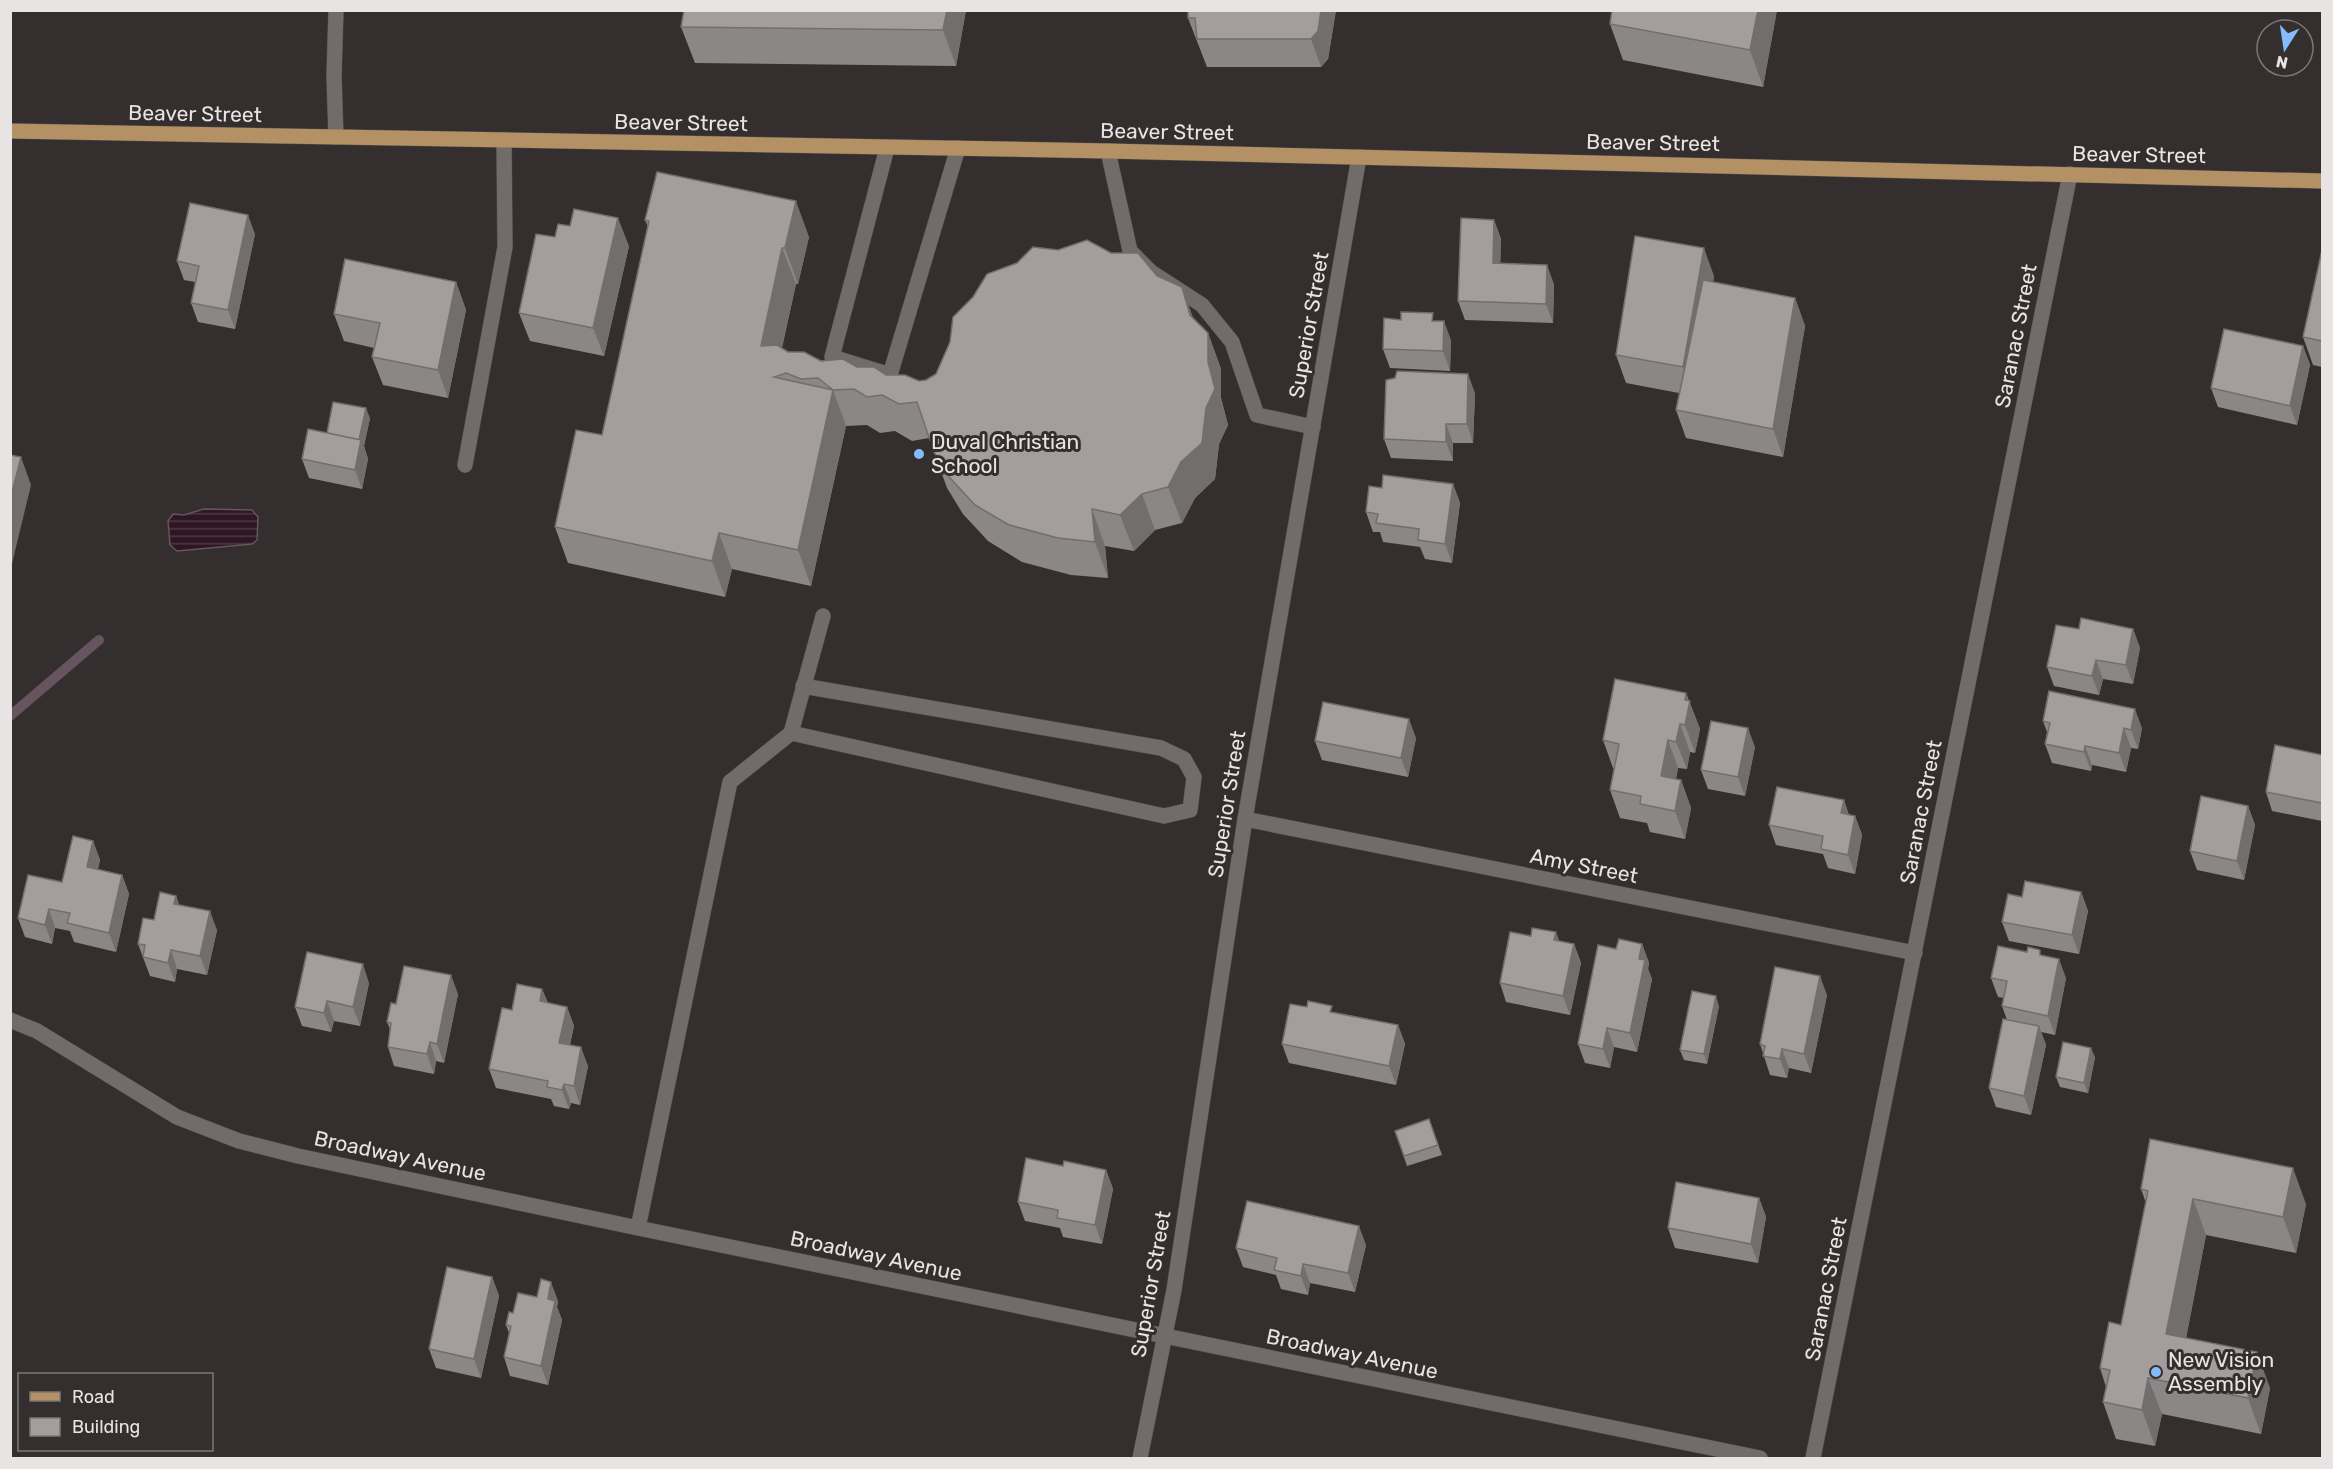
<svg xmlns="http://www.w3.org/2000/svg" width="2333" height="1469" viewBox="0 0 2333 1469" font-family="Rubik,sans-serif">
<defs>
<pattern id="water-rules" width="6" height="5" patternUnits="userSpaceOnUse" patternTransform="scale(1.5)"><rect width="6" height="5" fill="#2f1625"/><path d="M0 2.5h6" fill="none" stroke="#4d3844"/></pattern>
</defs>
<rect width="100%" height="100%" fill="#342f2e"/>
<!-- water -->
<path fill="url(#water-rules)" stroke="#66545e" stroke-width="1.5" d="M204,509L252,510L258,517L257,540L252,544L177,551L170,545L168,521L173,514L184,515Z"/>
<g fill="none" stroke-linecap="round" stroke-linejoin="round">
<!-- stream -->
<path stroke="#66545e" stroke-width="10" d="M10,716L99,640"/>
<defs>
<g id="minor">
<path d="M336,137L334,76L336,10"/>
<path d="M887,148L832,357L890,375L958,148"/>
<path d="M1108,151L1130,251L1151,272L1202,305L1232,342L1257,415L1313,427"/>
<path d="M465,465L505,247L504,140"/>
<path d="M791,733L1164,816L1190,810L1194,777L1184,759L1161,748L803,686"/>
<path d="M1245,819L1915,953"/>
<path d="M10,1020L37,1031L177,1117L239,1141L298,1156L638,1228L1760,1458"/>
<path d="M638,1228L730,782L791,733L823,616"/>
<path d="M1140,1458L1174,1290L1245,819L1359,157"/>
<path d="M1813,1458L2070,174"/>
</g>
<path id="major" d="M10,131L1108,151L2322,181"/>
</defs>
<!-- minor casing -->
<use href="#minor" stroke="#514d4b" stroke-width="16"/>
<!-- major casing -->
<use href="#major" stroke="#514d4b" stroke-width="16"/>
<!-- minor -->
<use href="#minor" stroke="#716c6a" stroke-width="15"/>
<!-- major -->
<use href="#major" stroke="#b39165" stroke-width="15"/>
</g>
<!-- wall -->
<g fill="#8c8787">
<path d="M684,10H966L956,66L695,63L681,27Z"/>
<path d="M1188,10H1336L1328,59L1321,67H1207L1188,18Z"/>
<path d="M1777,10L1763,87L1623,60L1610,24Z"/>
<path d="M645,220L809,237L798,284H796L782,348L788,352L821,361L857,367L886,375L919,381L926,380L1157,276L1194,320L1208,333L1221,369V398L1228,425L1219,444L1215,479L1195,498L1182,523L1155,530L1134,551L1105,546L1108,578L1071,575L1022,562L988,541L963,514L947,488L929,438L912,441L895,431L880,433L867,425L846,426L811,586L732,569L725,597L568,563L555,527L602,435L648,227Z"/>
<path d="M1494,220L1501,239L1500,263L1554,284L1553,323L1465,320L1458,301Z"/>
<path d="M255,234L235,329L198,322L191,303L195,282L184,280L177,261Z"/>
<path d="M629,246L604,356L530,341L519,313Z"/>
<path d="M2322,250V367L2313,365L2303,337Z"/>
<path d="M1714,276L1713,282L1795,298L1805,326L1783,457L1686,438L1676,410L1679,393L1626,383L1616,355Z"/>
<path d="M456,282L466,310L448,398L383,385L372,357L374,348L344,341L334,314Z"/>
<path d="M1401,320L1436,321L1451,340L1450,371L1390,368L1383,349Z"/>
<path d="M2303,346L2310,365L2297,425L2218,407L2211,388Z"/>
<path d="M1475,393L1473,443H1453V461L1391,458L1384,439Z"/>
<path d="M370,418L364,446L368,459L362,489L309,478L302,459L327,433Z"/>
<path d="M1453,484L1460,503L1452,563L1425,559L1420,547L1383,542L1380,532H1373L1366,512L1382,488Z"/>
<path d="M2133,629L2140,648L2133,684L2103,679L2099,695L2054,686L2047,667Z"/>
<path d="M1686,693L1700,729L1695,753L1690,752L1687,769L1678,768L1676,779L1681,780L1691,808L1685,839L1650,832L1647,823L1620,818L1610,790L1614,768H1613L1603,740Z"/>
<path d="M2043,721L2142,728L2138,749L2131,748L2126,772L2092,765L2091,771L2052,763L2045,744L2047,732Z"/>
<path d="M1416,738L1408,777L1322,760L1315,741Z"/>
<path d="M1755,747L1745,796L1708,789L1701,770Z"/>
<path d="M2322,755V821L2272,811L2266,792Z"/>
<path d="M1844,800L1849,815L1855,816L1862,835L1855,874L1828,868L1823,854L1776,845L1769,825Z"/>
<path d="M2248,806L2255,825L2244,880L2197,870L2190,851Z"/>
<path d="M93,841L100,860L98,869L122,875L129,894L116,952L74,942L70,931L55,928L52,944L25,937L18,918L62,882Z"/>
<path d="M2081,892L2088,911L2079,954L2009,941L2002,922L2022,897Z"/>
<path d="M176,896L179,905L217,930L207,975L177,969L175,982L150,976L138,944L154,920Z"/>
<path d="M1559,941L1574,944L1581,963L1570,1015L1506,1002L1500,983Z"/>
<path d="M1642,944L1649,963L1648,969L1652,979L1637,1052L1614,1047L1610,1068L1585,1063L1578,1044L1616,949Z"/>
<path d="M2042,955L2066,978L2055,1035L2041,1032L2046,1045L2031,1115L1996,1107L1989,1088L2007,1020L2002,1006L2004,998L1998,997L1991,978Z"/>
<path d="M369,983L360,1026L334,1021L331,1032L302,1026L295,1007Z"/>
<path d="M542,989L548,1003L567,1007L574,1026L570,1045L588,1066L580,1105L571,1103L569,1109L554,1106L551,1099L496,1088L489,1069L512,1010Z"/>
<path d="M458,994L444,1063L436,1061L434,1074L394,1066L388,1047L390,1029L387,1022L396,1004Z"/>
<path d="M1827,995L1811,1073L1789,1068L1787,1078L1770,1075L1760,1044Z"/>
<path d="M1719,1006L1707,1064L1684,1060L1680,1050Z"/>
<path d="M1334,1012L1398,1025L1405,1044L1396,1085L1289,1063L1282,1044Z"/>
<path d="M2095,1057L2088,1093L2060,1087L2056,1077Z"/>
<path d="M1429,1119L1442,1155L1407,1166L1395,1131Z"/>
<path d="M1063,1166L1106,1170L1113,1189L1102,1244L1063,1237L1060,1228L1025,1221L1018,1202Z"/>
<path d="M2141,1189L2306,1204L2296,1253L2206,1235L2186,1338L2270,1388L2261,1434L2162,1414L2155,1446L2116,1439L2103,1402L2106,1387L2100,1368L2121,1325L2146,1203Z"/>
<path d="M1759,1198L1766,1217L1758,1263L1675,1248L1668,1228Z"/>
<path d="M1366,1245L1355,1292L1310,1283L1308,1295L1281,1289L1276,1275L1243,1267L1236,1248Z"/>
<path d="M492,1277L499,1296L481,1378L436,1368L429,1349Z"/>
<path d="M558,1301L557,1307L562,1320L548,1385L510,1376L504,1357L509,1333L506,1325L513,1313Z"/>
</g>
<!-- shaded-wall -->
<g fill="#726e6e">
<path d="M947,10H966L956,66L943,30Z"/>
<path d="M1321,10H1336L1328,59L1321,67L1311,39Z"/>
<path d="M1758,10H1777L1763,87L1750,50Z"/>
<path d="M796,201L809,237L798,284L785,248Z"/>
<path d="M248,215L255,234L235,329L228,310Z"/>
<path d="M618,218L629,246L604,356L593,328Z"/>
<path d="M1494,220L1501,239L1500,282L1493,263Z"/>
<path d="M782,248L796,284L775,377L761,346Z"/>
<path d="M1704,248L1714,276L1693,395L1683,367Z"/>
<path d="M1547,265L1554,284L1553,323L1546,304Z"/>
<path d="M456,282L466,310L448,398L438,370Z"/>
<path d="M1182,287L1195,323L1190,315Z"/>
<path d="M1795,298L1805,326L1783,457L1773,429Z"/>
<path d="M1444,321L1451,340L1450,371L1443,351Z"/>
<path d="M1208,333L1221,369V398L1228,425L1219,444L1215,479L1195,498L1182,523L1168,487L1181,462L1208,362Z"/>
<path d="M2303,346L2310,365L2297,425L2290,406Z"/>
<path d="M1468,374L1475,393L1473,443L1467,424Z"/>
<path d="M833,390L846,426L811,586L798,550Z"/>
<path d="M366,408L370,418L364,446L368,459L362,489L355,470L358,445Z"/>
<path d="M1446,424L1453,443V461L1446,442Z"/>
<path d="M21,457L31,485L10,572V500Z"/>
<path d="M1453,484L1460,503L1452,563L1445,544Z"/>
<path d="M1142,494L1155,530L1134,551L1120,515Z"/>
<path d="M1092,509L1105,546L1108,578L1095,542Z"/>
<path d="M719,533L732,569L725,597L712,561Z"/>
<path d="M2133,629L2140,648L2133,684L2126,665Z"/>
<path d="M2096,660L2103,679L2099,695L2092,676Z"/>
<path d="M1686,693L1700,729L1695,753L1685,725V700Z"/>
<path d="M2135,709L2142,728L2138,749L2131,730Z"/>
<path d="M1409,719L1416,738L1408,777L1401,758Z"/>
<path d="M1680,724L1690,752L1687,769L1676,742Z"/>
<path d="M1748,728L1755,747L1745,796L1738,777Z"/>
<path d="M2124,728L2131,748L2126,772L2119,753Z"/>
<path d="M1668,740L1678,768L1671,804L1661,776Z"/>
<path d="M2085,746L2092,765L2091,771L2084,752Z"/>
<path d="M1681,780L1691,808L1685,839L1675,811Z"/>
<path d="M1844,800L1850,819L1841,813Z"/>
<path d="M2248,806L2255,825L2244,880L2237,861Z"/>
<path d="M1855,816L1862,835L1855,874L1848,855Z"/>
<path d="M93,841L100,860L94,886L87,867Z"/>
<path d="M122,875L129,894L116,952L109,933Z"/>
<path d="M2081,892L2088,911L2079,954L2072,935Z"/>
<path d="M176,896L183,915L174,904Z"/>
<path d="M49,909L55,928L52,944L45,925Z"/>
<path d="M210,911L217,930L207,975L200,956Z"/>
<path d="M1556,932L1563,951L1554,940Z"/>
<path d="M1574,944L1581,963L1570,1015L1563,996Z"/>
<path d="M1642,944L1649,963L1648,969L1652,979L1637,1052L1630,1033L1639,959Z"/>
<path d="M171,950L177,969L175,982L168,963Z"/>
<path d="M2059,959L2066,978L2055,1035L2048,1016Z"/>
<path d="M363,964L369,983L360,1026L353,1007Z"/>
<path d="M451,975L458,994L444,1063L437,1044Z"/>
<path d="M1820,976L1827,995L1811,1073L1804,1054Z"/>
<path d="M542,989L549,1008L540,1001Z"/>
<path d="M1716,996L1719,1006L1707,1064L1704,1054Z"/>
<path d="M327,1001L334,1021L331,1032L324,1013Z"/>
<path d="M567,1007L574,1026L566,1062L559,1043Z"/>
<path d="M1398,1025L1405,1044L1396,1085L1389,1066Z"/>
<path d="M2039,1026L2046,1045L2031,1115L2024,1096Z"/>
<path d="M1607,1028L1614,1047L1610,1068L1603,1049Z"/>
<path d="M430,1042L436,1061L434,1074L427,1054Z"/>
<path d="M581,1047L588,1066L580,1105L574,1086Z"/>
<path d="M2091,1048L2095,1057L2088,1093L2084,1083Z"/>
<path d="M1782,1049L1789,1068L1787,1078L1780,1059Z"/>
<path d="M564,1084L571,1103L569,1109L562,1090Z"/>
<path d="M2293,1168L2306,1204L2296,1253L2283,1217Z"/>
<path d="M1106,1170L1113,1189L1102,1244L1095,1225Z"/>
<path d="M1759,1198L1766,1217L1758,1263L1751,1244Z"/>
<path d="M2193,1199L2206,1235L2180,1370L2166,1334Z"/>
<path d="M1359,1226L1366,1245L1355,1292L1348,1273Z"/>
<path d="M1303,1264L1310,1283L1308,1295L1301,1276Z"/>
<path d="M492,1277L499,1296L481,1378L474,1359Z"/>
<path d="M551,1282L558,1301L557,1307L562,1320L548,1385L541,1366L548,1299Z"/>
<path d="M2257,1352L2270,1388L2261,1434L2248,1398Z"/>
<path d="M2148,1378L2162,1414L2155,1446L2142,1410Z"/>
</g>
<!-- building -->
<g fill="#a39d9d" stroke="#726e6e" stroke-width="1.5" fill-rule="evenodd">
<path d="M684,10H947L943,30L681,27Z"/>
<path d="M1188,10H1321L1318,31L1311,39H1197L1195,18H1188Z"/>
<path d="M1612,10H1758L1750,50L1610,24Z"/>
<path d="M657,172L796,201L785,248H782L761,346L777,345L788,352H804L821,361L843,359L857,367H874L886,375H905L919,381L926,380L936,374L950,342L953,317L973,297L987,274L1017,263L1033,247L1058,250L1087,240L1111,253H1138L1157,276L1182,287L1190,315L1208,333V362L1215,389L1206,408L1202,443L1181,462L1168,487L1142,494L1120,515L1092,509L1095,542L1058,538L1009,525L975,505L950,478L934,452L917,402L899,404L882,395L867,397L854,389L833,390L798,550L719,533L712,561L555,527L576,430L602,435L649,221L645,220ZM786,373L801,379L818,378L833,390L774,377Z"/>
<path d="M190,203L248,215L228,310L191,303L199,266L177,261Z"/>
<path d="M574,209L618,218L593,328L519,313L536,234L555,237L558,224L570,226Z"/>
<path d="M1461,218L1494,220L1493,263L1547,265L1546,304L1458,301Z"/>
<path d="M1635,236L1704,248L1683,367L1616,355Z"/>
<path d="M2322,250V341L2303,337Z"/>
<path d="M345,259L456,282L438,370L372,357L380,323L334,314Z"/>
<path d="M1703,280L1795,298L1773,429L1676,410Z"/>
<path d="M1401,312L1433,313L1432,321H1444L1443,351L1383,349L1384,318L1401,320Z"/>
<path d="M2224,329L2303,346L2290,406L2211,388Z"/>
<path d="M1397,371L1468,374L1467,424H1446V442L1384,439L1386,380L1395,378Z"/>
<path d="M333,402L366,408L359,440L327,433Z"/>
<path d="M308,429L361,440L355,470L302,459Z"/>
<path d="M10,455L21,457L10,500Z"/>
<path d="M1383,475L1453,484L1445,544L1418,540L1419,529L1376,523L1378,514L1366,512L1369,486L1382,488Z"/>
<path d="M2081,618L2133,629L2126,665L2096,660L2092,676L2047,667L2056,625L2079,629Z"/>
<path d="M1615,679L1686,693L1685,700L1690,701L1685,725L1680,724L1676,742L1668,740L1661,776L1681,780L1675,811L1640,804L1641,796L1610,790L1619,744L1603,740Z"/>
<path d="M2049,691L2135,709L2131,730L2124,728L2119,753L2085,746L2084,752L2045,744L2050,723L2043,721Z"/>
<path d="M1323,702L1409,719L1401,758L1315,741Z"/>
<path d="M1711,721L1748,728L1738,777L1701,770Z"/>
<path d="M2275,745L2322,755V803L2266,792Z"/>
<path d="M1777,787L1844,800L1841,813L1855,816L1848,855L1821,849L1823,836L1769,825Z"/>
<path d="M2201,796L2248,806L2237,861L2190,851Z"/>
<path d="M73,836L93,841L87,867L122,875L109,933L67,923L70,913L49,909L45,925L18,918L28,875L62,882Z"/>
<path d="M2025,881L2081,892L2072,935L2002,922L2008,894L2022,897Z"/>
<path d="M160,892L176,896L174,904L210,911L200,956L171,950L168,963L143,957L145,945L138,944L143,918L154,920Z"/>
<path d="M1532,928L1556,932L1554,940L1574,944L1563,996L1500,983L1510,932L1531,936Z"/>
<path d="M1619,939L1642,944L1639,959L1645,960L1630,1033L1607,1028L1603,1049L1578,1044L1598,945L1616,949Z"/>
<path d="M1998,946L2027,952L2028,947L2040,950V955L2059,959L2048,1016L2002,1006L2007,981L1991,978Z"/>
<path d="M307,952L363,964L353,1007L327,1001L324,1013L295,1007Z"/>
<path d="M404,966L451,975L437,1044L430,1042L427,1054L388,1047L391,1023L387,1022L391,1003L396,1004Z"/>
<path d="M1775,967L1820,976L1804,1054L1782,1049L1780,1059L1763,1056L1765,1046L1760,1044Z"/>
<path d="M517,984L542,989L540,1001L567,1007L559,1043L581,1047L574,1086L564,1084L562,1090L547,1087L548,1081L489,1069L502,1008L512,1010Z"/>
<path d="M1692,991L1716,996L1704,1054L1680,1050Z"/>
<path d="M1308,1001L1332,1006L1330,1012L1398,1025L1389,1066L1282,1044L1290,1004L1307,1007Z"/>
<path d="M2003,1019L2039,1026L2024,1096L1989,1088Z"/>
<path d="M2063,1042L2091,1048L2084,1083L2056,1077Z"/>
<path d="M1429,1119L1438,1145L1404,1156L1395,1131Z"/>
<path d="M2150,1139L2293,1168L2283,1217L2193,1199L2166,1334L2257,1352L2248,1398L2148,1378L2142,1410L2103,1402L2110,1370L2100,1368L2109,1322L2121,1325L2148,1191L2141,1189Z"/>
<path d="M1026,1158L1063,1166L1064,1161L1106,1170L1095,1225L1057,1218L1058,1210L1018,1202Z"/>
<path d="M1676,1182L1759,1198L1751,1244L1668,1228Z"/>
<path d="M1247,1201L1359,1226L1348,1273L1303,1264L1301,1276L1274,1270L1277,1258L1236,1248Z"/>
<path d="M447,1267L492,1277L474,1359L429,1349Z"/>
<path d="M541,1279L551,1282L548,1299L555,1301L541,1366L504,1357L511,1326L506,1325L509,1312L513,1313L518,1293L537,1297Z"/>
</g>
<!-- markers -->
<g fill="#86bbfb" stroke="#342f2e" stroke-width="2">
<circle cx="919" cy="454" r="6"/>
<circle cx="2156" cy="1372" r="6"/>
</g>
<g text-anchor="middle" stroke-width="6" stroke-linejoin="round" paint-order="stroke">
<!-- street labels -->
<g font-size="21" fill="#e7e4e3" stroke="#342f2e">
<text transform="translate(195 114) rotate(1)" y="7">Beaver Street</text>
<text transform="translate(681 123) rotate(1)" y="7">Beaver Street</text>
<text transform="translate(1167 132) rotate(1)" y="7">Beaver Street</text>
<text transform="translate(1653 143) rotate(1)" y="7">Beaver Street</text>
<text transform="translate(2139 155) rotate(1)" y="7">Beaver Street</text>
<text transform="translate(1309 325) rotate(-80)" y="7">Superior Street</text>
<text transform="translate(2016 336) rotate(-79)" y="7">Saranac Street</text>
<text transform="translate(1227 804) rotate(-81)" y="7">Superior Street</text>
<text transform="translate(1921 812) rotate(-79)" y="7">Saranac Street</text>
<text transform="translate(1584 866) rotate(11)" y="7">Amy Street</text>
<text transform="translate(400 1156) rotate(12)" y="7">Broadway Avenue</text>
<text transform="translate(876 1256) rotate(12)" y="7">Broadway Avenue</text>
<text transform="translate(1151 1284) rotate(-80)" y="7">Superior Street</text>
<text transform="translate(1826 1289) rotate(-79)" y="7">Saranac Street</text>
<text transform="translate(1352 1354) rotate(12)" y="7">Broadway Avenue</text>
</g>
<!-- poi labels -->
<g font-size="21" fill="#e7e4e3" stroke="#342f2e" text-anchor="start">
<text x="931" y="449">Duval Christian<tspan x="931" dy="24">School</tspan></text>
<text x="2168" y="1367">New Vision<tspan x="2168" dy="24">Assembly</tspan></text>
</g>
</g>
<!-- border -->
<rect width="2333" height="1469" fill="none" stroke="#e7e4e3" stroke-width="24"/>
<!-- legend -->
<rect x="18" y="1373" width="195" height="78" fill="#342f2e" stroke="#7c7776" stroke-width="1.5"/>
<rect x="30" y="1392" width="30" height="9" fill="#b39165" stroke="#7c7776" stroke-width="1.5"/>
<text x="72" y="1403" font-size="18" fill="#e7e4e3">Road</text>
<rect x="30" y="1418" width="30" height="18" fill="#a39d9d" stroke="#7c7776" stroke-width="1.5"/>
<text x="72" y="1433" font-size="18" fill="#e7e4e3">Building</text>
<!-- north arrow -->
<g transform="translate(2285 48) rotate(192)"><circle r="28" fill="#342f2e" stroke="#7c7776" stroke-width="1.5"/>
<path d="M0-4.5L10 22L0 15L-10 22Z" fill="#86bbfb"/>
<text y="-9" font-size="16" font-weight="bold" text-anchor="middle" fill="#e7e4e3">N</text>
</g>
</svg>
